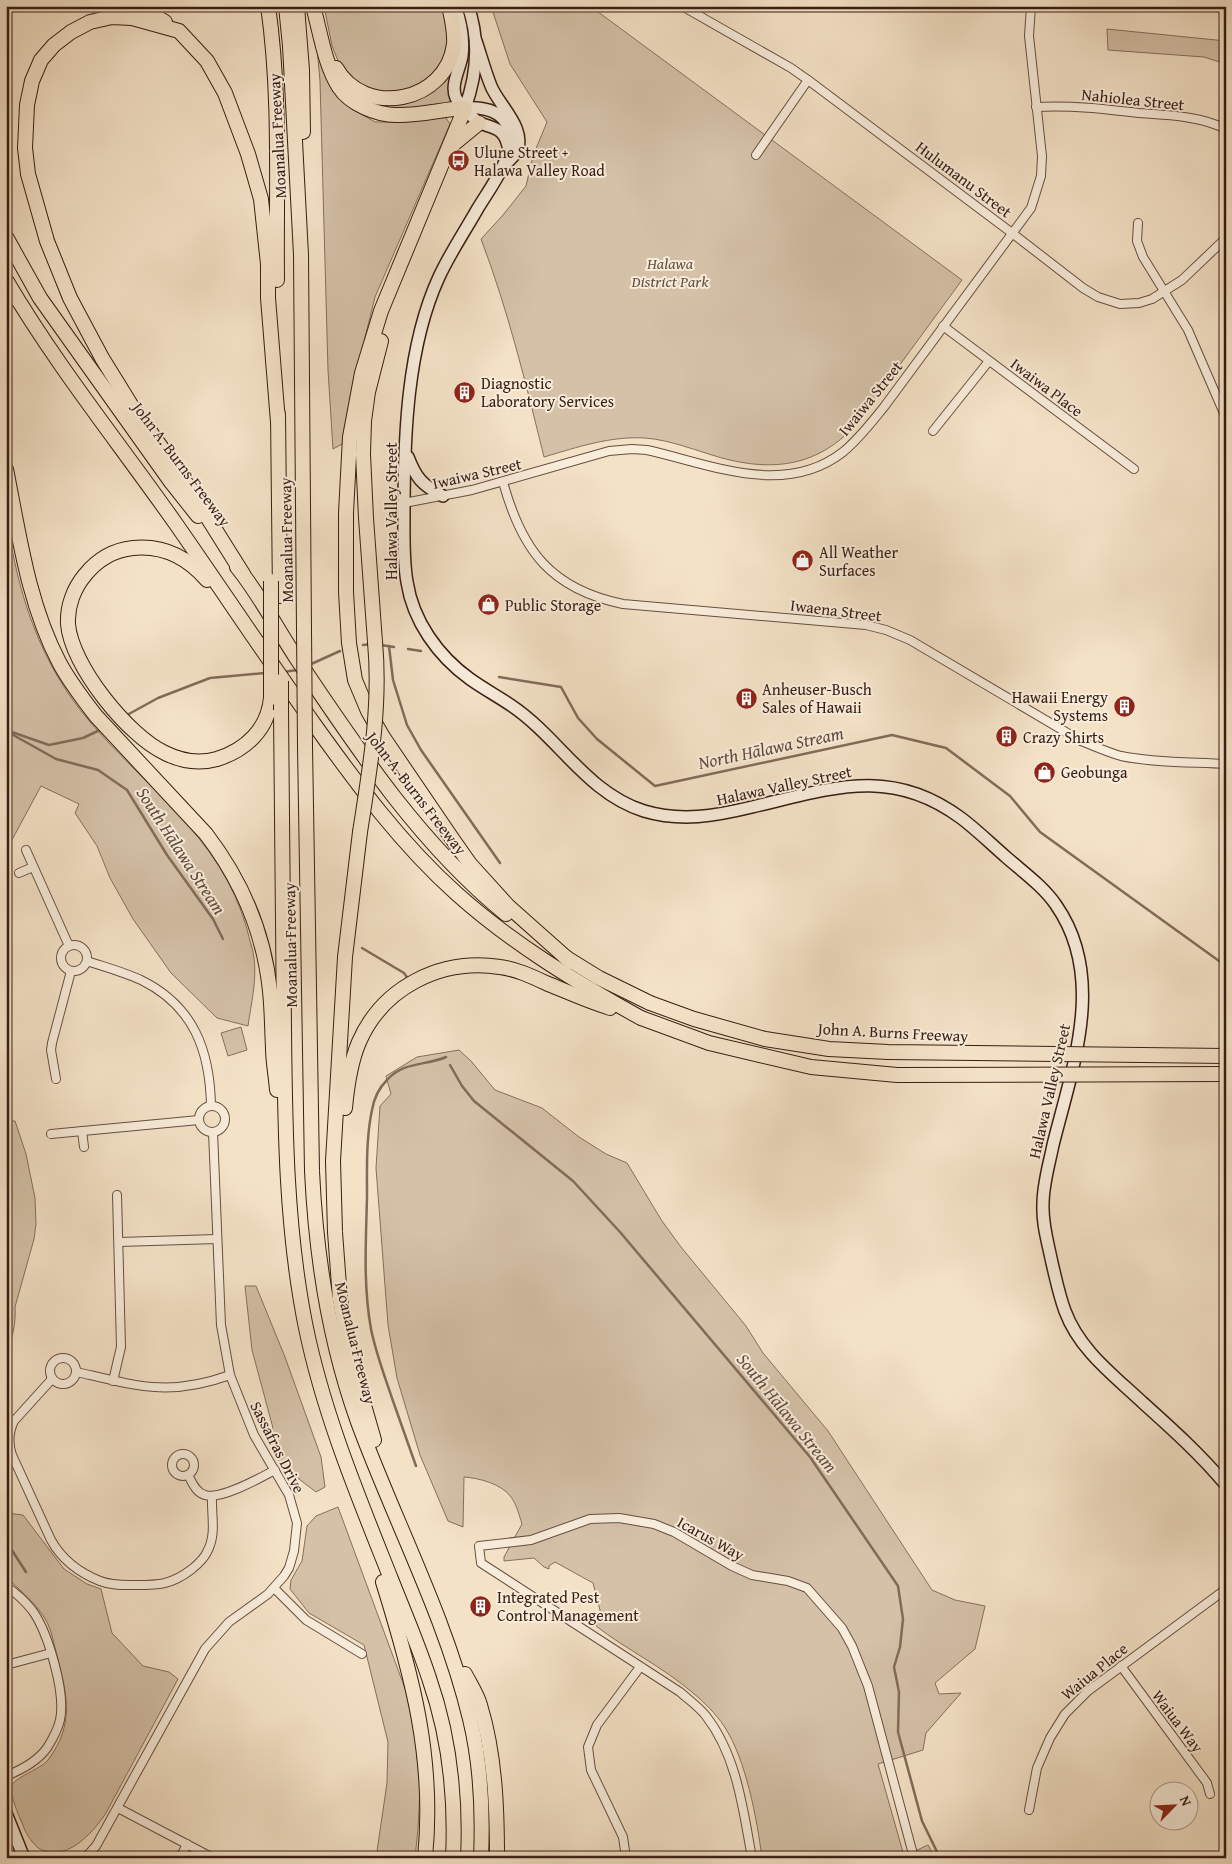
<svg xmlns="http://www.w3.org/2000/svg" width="1232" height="1864" viewBox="0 0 1232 1864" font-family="'Gentium Book Plus',serif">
<rect width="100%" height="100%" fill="#f4e2c7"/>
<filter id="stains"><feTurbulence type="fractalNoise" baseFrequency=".004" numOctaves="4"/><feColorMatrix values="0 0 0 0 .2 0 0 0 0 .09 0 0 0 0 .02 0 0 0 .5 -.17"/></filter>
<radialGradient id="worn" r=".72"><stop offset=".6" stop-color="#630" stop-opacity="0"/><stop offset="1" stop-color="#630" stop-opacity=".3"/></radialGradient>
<!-- green -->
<g fill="#d4c1a8" stroke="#866f5e">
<path d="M324,6H445L449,37L442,64L425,82L404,93H381L357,84L339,63L332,46Z"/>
<path d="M491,6H590L962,280L855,426C817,466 774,472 722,458C697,451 671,440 645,438C610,436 578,447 544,457C526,384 508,310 481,239L503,215L526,186L533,156L547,122L510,64Z"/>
<path d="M1107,29L1226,41V64L1204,57L1108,50Z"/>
<path d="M316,36L338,95L356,111L375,122H397L444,115L450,124L375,297L350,398L346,442L333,449L328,370L320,81Z"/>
<path d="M448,73L452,75C449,86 449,93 452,104L403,111L364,103L366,99L387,104Z"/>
<path d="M6,538H10C21,601 41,660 81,711C140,785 220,833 247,929C249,939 253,949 254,958C257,981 251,1004 248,1026L217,1018L171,973L133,919L110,878L97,846L75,813L79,804L41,786L6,851Z"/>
<path d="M241,1027L247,1050L228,1056L221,1033Z"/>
<path d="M459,1050L471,1061L495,1090L542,1108L579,1137L606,1154L627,1163L662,1221L681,1247L746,1326L763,1353L828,1431L932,1590L955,1600L985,1606L975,1649L935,1683L939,1694L961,1693L926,1733L923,1750L878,1764L904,1856L928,1845L935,1858H762C757,1819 746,1759 724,1726C716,1714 704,1702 693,1693C663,1667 627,1650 596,1626L601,1614L593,1583L555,1562L549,1566V1569L544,1567L534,1558L504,1561V1557L522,1524C519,1515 517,1505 511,1497C502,1484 479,1478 464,1477L463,1527L448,1521L420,1455L397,1378L388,1325L376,1168L380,1106L391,1094L386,1076L417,1057Z"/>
<path d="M7,1121H15L26,1154L35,1198L36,1224L34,1239L15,1307C16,1321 13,1340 6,1351V1261L11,1234L12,1191Z"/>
<path d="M245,1286H256L285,1357L321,1457L325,1487L316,1492L282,1466L266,1438L273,1428L252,1350Z"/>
<path d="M338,1507L407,1694L415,1736L420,1787L418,1829L415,1858H376L387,1783L388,1742L364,1645L309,1613L290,1589L291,1580L302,1561L307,1526L316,1516Z"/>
<path d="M6,1513L23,1515L64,1569L87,1584L101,1589L112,1633L143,1666L169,1672L178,1679L106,1813C92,1834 65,1864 38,1848C30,1840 26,1834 22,1823C18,1813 10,1797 12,1786C13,1778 41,1769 48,1760C75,1724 67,1695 57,1655C54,1645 52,1632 47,1622C38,1605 20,1590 6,1577Z"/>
</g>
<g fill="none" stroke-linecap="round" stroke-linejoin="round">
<!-- stream -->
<g stroke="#826b5a" stroke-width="2.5">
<path d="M363,645L371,644"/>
<path d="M381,645L394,647"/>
<path d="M389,646L393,680L407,725L421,750L500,863"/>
<path d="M408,649L421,651"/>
<path d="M309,665L340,651"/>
<path d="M283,672L297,670"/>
<path d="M499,677L561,687L578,718L597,739L655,786L892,735L946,748L1010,796L1040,832L1226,966"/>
<path d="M127,715L158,698L210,678L265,673"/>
<path d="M6,730L49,745L83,738L102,729"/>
<path d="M6,731L56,759L98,770L127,790L167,855L213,919L223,939"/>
<path d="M362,948L404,973L409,980"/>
<path d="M450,1065L462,1086L474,1101L573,1181L620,1232L810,1457L898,1586L903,1619L900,1647L894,1667L899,1692L898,1732L922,1821L940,1858"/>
<path d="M416,1466C408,1444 401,1423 393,1401C385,1377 376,1354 371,1329C363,1285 366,1241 367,1197C367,1168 366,1138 372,1110C374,1098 379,1088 387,1080C404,1061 426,1066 446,1057"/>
<path d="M6,1541L26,1572"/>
</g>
<defs>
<g id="street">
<path d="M682,6L791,68L808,80L1012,233L1083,288L1098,297L1120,304L1139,303L1152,299L1182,280L1226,238"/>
<path d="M1036,107C1071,105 1105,109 1139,113C1168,115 1200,116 1226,129"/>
<path d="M756,155L808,80"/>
<path d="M1138,223L1137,241L1143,257L1188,330L1226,418"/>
<path d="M943,326L1134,469"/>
<path d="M933,431L989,361"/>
<path d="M503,482C522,551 551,589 623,604L866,625L886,630L910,640L1081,741C1094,746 1107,752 1121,756C1155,763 1192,762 1226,764"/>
<path d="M404,503L472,490L609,451L632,449L647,450C710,464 784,498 843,452C859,439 871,423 884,407L1031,208L1041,176L1042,156L1029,36L1031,6"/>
<path d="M26,850L69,946"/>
<path d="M19,873L33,867"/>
<circle cx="74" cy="958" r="13"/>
<path d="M87,961C105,967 124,972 141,980C194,1006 210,1051 211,1106"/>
<path d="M56,1079L51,1050L52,1043L71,971"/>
<circle cx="212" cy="1119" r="13"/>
<path d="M82,1131L84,1147"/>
<path d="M51,1134L199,1120"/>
<path d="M119,1242L217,1239"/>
<circle cx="63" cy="1371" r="13"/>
<path d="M77,1372C137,1386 169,1397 230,1375"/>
<path d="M52,1379L14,1421C8,1433 8,1443 12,1455L51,1540C62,1560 80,1573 100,1581C110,1585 120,1585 131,1585C157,1585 170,1586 192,1569C198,1564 204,1559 207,1552C217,1534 211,1515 212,1496"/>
<path d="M113,1381L121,1347L117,1195"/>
<circle cx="183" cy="1465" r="11"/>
<path d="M188,1475C192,1482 196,1493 205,1495C221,1500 260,1478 275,1470"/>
<path d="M6,1586C16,1593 24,1600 32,1610C48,1632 66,1693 60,1720C58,1729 52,1740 47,1748C37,1762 21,1770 6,1776"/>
<path d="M274,1588L306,1620L362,1654"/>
<path d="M6,1665L51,1653"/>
<path d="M1121,1666L1207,1783L1210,1794"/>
<path d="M118,1808L213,1858"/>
<path d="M1029,1810L1037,1768L1050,1738L1065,1714L1088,1691L1226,1589"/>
<path d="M85,1858L96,1846L205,1649L229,1622L268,1594L284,1576L289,1568L294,1551L297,1523L289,1495L254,1435L230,1375L221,1325L213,1132"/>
<path d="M180,1858L187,1844"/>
<path d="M626,1858L623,1837L591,1770L588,1747L597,1725L640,1667"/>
<path d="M752,1858C743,1809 737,1756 706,1716C699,1707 689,1700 680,1692L481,1563L479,1546L531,1540L590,1519L619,1518L654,1524L674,1532L732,1566L752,1575L788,1581L807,1588L842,1628L852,1646L868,1686L914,1858"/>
</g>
<g id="secondary">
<path d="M455,6C461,22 464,39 462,56C460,69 450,85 456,98C459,103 475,121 480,123C495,129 504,128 508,146"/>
<path d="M476,41C481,56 485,71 491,86C499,106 528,129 516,153C513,157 508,161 505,165"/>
<path d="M465,108C485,107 508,111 510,136C512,160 490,188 478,208C465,231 450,253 439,277C407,346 404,437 404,512C404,535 403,559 407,582C413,621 438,656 470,679C484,689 499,697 512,706C559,738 587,793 644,811C681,822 715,816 752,807C829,789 890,765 961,818C977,830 991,844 1006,857C1023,872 1043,886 1056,905C1107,978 1072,1068 1053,1145C1049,1165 1043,1184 1043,1204C1042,1224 1048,1243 1052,1263C1056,1279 1059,1295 1065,1311C1079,1349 1112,1374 1141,1401C1171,1428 1200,1454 1226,1485"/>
<path d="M465,108C477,75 480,40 468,6"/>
<path d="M408,457C416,478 422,485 443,496"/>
<path d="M6,1813L24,1858"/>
</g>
<g id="highway">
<path d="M135,6L147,11L165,22"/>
<path d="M268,6C281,96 276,189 277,280"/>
<path d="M286,6L290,46L301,255L304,630"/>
<path d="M297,6L302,70L303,132"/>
<path d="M313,6C320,31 325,66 339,87C350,104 377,115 396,115C419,116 443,109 465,108L381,311L362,373L350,437L346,513V592L349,643L355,680L368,711L383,737L451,837L470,864L508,906L571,962"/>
<path d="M336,68C365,119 447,102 454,44C455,31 452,19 449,6"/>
<path d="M451,146L479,123"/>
<path d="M6,237L40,298L171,482L198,516"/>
<path d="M6,280C56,365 119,443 176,524C222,590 267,658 314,724C357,784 401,844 457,894C513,944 576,982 641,1018"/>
<path d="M278,414L280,596"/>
<path d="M6,469C19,534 28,603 59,662C69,681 82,698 96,716L206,834C242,881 264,933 270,991C272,1010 272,1029 273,1048C273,1062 276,1076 277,1090"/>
<path d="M237,567C260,595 277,629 297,659C358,750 420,844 506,914"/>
<path d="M243,574L179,472L131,405L102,358L70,298L47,241L28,174L25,148L27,105L32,81L41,60L54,45L71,32L90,22L112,17L132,18L179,31L207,61L225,93L248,154L261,199L268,264V298L278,422"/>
<path d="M207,580C188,558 163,545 133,548C114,550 97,560 85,575C74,588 67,606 68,624C71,665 128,736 165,753C181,761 199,764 217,759C246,750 268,729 271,698"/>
<path d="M375,642L366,518L363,454L364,421L368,392L381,341"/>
<path d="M281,710C282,816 283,922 284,1029C285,1128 286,1230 306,1328C324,1415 358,1496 391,1579C404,1612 418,1644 429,1678C449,1735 456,1797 453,1858"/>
<path d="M305,746L312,1171C316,1257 329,1341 358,1422C394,1520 446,1618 470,1719C481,1764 483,1812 481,1858"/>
<path d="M360,832L345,957L333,1161L335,1232L340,1299L351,1360L374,1440"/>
<path d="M565,957L599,978L650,1003"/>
<path d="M345,1108C347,1086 350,1063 359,1042C383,987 441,958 500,967C516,969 531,976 546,983C568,992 588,1001 610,1008"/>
<path d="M383,1582C412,1675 435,1759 425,1858"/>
<path d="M465,1674C470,1684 477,1694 480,1705C495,1754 497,1807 497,1858"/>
</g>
</defs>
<!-- street casing -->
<use href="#street" stroke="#674e40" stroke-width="10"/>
<!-- secondary casing -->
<use href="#secondary" stroke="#381d13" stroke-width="14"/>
<!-- highway casing -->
<use href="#highway" stroke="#381d13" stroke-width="16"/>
<!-- street -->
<use href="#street" stroke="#f8ecdb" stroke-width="8"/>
<!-- secondary -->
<use href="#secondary" stroke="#f8ecdb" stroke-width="11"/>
<!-- highway -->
<use href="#highway" stroke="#f4e2c7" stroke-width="14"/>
<defs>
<g id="highway-bridge">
<path d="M271,581V698"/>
<path d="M304,630L305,746"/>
<path d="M281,681V710"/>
<path d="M360,832C370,768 381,706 375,642"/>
<path d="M650,1003L694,1019L765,1039L829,1049L888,1052L1226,1056"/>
<path d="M641,1018L709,1043L811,1067L897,1075L1226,1074"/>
</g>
</defs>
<!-- highway-bridge casing -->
<use href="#highway-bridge" stroke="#381d13" stroke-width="16" stroke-linecap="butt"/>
<!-- highway-bridge -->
<use href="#highway-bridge" stroke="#f4e2c7" stroke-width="14"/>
</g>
<!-- icons -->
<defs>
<symbol id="bus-disc" viewBox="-11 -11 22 22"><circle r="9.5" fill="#8f2418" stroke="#f8ecdb"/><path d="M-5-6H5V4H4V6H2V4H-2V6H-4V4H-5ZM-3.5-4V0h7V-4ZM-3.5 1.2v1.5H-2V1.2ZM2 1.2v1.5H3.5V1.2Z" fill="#fff"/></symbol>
<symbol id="building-disc" viewBox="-11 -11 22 22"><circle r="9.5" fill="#8f2418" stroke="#f8ecdb"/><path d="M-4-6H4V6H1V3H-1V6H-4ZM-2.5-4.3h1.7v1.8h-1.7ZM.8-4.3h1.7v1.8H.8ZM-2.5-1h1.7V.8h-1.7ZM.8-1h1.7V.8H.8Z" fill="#fff"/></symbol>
<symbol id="shop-disc" viewBox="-11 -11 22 22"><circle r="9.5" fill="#8f2418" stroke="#f8ecdb"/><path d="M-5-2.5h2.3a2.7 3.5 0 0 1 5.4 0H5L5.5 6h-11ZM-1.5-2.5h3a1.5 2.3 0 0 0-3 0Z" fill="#fff"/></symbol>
</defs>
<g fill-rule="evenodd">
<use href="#bus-disc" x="446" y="148" width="25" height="25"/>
<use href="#building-disc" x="452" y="380" width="25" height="25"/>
<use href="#shop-disc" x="790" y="548" width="25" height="25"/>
<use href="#shop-disc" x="476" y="592" width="25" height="25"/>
<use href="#building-disc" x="734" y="686" width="25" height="25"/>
<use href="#building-disc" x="1112" y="694" width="25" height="25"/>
<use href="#building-disc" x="994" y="724" width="25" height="25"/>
<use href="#shop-disc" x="1032" y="760" width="25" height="25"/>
<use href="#building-disc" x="468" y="1594" width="25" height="25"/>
</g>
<g text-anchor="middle" stroke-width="4" stroke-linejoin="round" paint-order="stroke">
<!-- street labels -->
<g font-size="16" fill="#381d13" stroke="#f8ecdb">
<text transform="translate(1133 99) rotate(6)" y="6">Nahiolea Street</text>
<text transform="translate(277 136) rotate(-93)" y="6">Moanalua Freeway</text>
<text transform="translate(964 179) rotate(37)" y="6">Hulumanu Street</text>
<text transform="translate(1047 387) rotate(37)" y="6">Iwaiwa Place</text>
<text transform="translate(870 398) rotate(-51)" y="6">Iwaiwa Street</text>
<text transform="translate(182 464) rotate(53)" y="6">John A. Burns Freeway</text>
<text transform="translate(477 473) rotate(-13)" y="6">Iwaiwa Street</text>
<text transform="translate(391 511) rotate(-90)" y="6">Halawa Valley Street</text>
<text transform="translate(286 540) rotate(-91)" y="6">Moanalua Freeway</text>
<text transform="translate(836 610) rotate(7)" y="6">Iwaena Street</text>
<text transform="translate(784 785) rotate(-12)" y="6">Halawa Valley Street</text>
<text transform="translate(417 793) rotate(52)" y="6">John A. Burns Freeway</text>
<text transform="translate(290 945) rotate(-91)" y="6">Moanalua Freeway</text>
<text transform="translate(893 1032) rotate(3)" y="6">John A. Burns Freeway</text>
<text transform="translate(1049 1091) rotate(-77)" y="6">Halawa Valley Street</text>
<text transform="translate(356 1343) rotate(76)" y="6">Moanalua Freeway</text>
<text transform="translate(278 1447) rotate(63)" y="6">Sassafras Drive</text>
<text transform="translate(711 1538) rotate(29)" y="6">Icarus Way</text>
<text transform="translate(1094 1671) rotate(-39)" y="6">Waiua Place</text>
<text transform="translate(1178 1721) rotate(53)" y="6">Waiua Way</text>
</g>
<!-- poi labels -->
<g font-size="16" fill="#381d13" stroke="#f8ecdb" text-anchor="start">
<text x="474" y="158">Ulune Street +<tspan x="474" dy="18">Halawa Valley Road</tspan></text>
<text x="481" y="389">Diagnostic<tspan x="481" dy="18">Laboratory Services</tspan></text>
<text x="819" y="558">All Weather<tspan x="819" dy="18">Surfaces</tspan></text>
<text x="505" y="611">Public Storage</text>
<text x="762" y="695">Anheuser-Busch<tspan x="762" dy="18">Sales of Hawaii</tspan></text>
<text x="1108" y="703" text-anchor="end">Hawaii Energy<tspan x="1108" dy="18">Systems</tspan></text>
<text x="1023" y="743">Crazy Shirts</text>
<text x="1061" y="778">Geobunga</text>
<text x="497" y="1603">Integrated Pest<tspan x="497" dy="18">Control Management</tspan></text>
</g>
<!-- park labels -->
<g font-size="16" font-style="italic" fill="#674e40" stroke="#f8ecdb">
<text x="670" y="269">Halawa<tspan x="670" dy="18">District Park</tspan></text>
</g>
<!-- water labels -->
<g font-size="18" font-style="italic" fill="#634a3d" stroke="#f8ecdb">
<text transform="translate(771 748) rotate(-12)" y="6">North Hālawa Stream</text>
<text transform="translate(181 851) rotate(57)" y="6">South Hālawa Stream</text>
<text transform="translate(787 1413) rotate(51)" y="6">South Hālawa Stream</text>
</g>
</g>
<!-- margin -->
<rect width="1232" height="1864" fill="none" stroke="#f4e2c7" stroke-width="25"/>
<rect x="8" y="8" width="1217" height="1849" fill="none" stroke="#381d13" stroke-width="2.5"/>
<rect x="12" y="12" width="1207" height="1839" fill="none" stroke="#381d13"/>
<!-- north arrow -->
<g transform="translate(1174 1806) rotate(66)"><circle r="24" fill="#f8ecdb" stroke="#ab998b"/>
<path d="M0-4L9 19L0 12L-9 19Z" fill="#8f2418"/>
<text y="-8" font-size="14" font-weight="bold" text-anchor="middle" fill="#381d13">N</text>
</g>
<rect width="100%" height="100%" filter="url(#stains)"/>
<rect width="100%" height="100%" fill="url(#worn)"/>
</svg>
